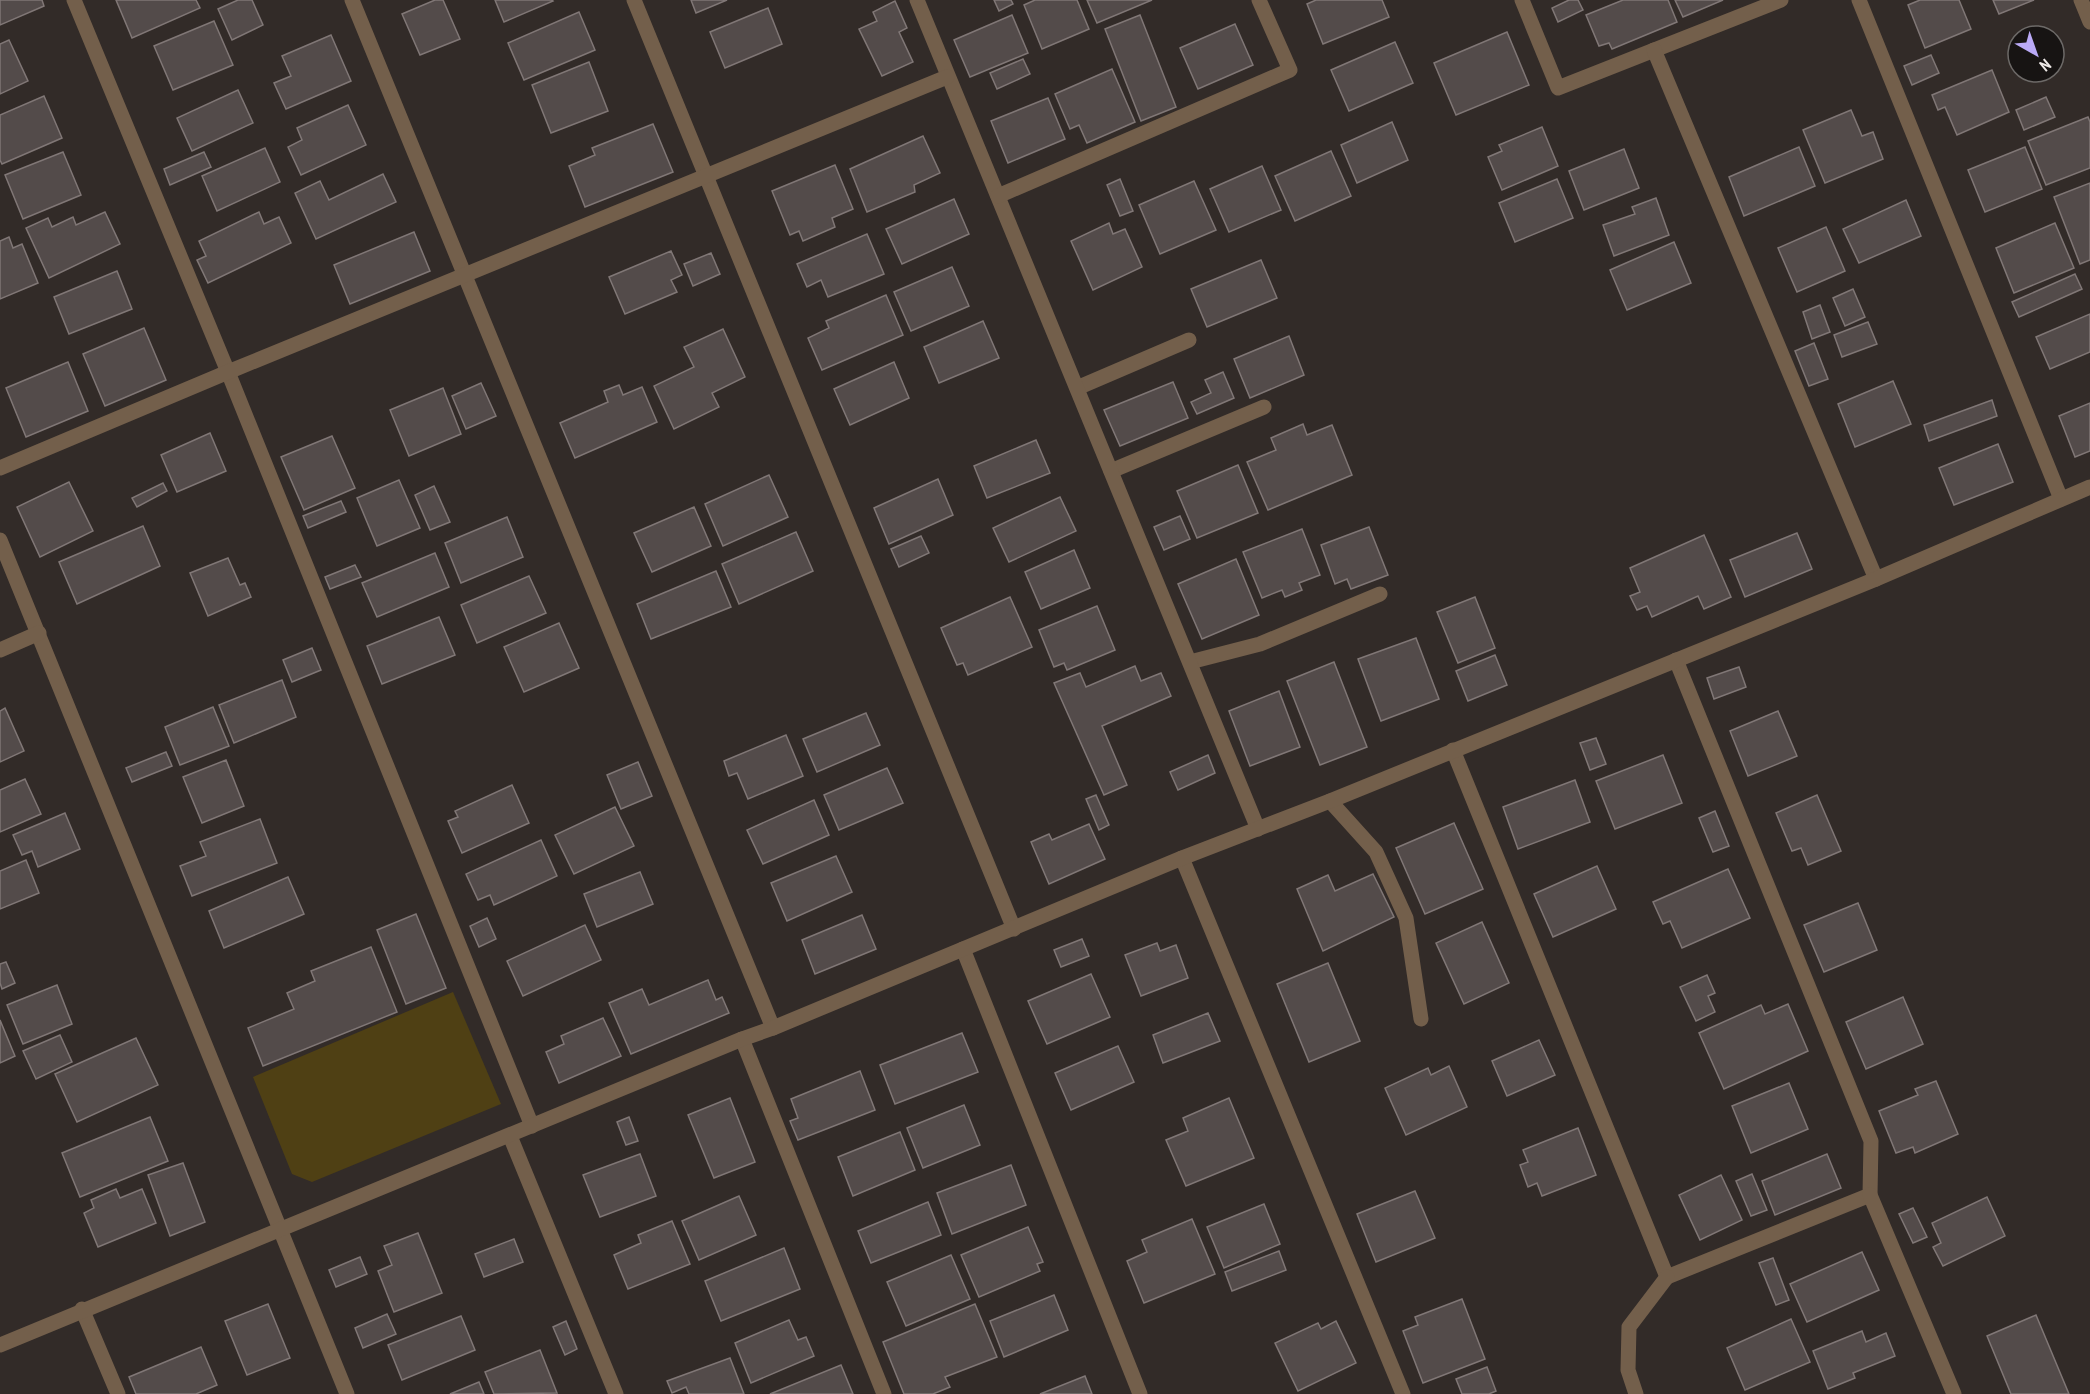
<svg xmlns="http://www.w3.org/2000/svg" width="2090" height="1394" viewBox="0 0 2090 1394" font-family="'PT Sans Narrow',sans-serif">
<rect width="100%" height="100%" fill="#322b28"/>
<!-- green -->
<path fill="#4f4014" d="M453,992L501,1104L312,1182L292,1174L253,1077Z"/>
<!-- building -->
<g fill="#534b4a" stroke="#807776" stroke-width="1.5">
<path d="M0,0H42L44,6L0,25Z"/>
<path d="M116,0H196L200,8L132,38Z"/>
<path d="M238,0H252L263,25L232,40L218,9Z"/>
<path d="M435,0H443L460,39L420,55L402,14Z"/>
<path d="M495,0H552L553,1L504,22Z"/>
<path d="M691,0H727L696,13Z"/>
<path d="M994,0H1011L1013,4L999,11Z"/>
<path d="M1035,0H1077L1089,29L1042,49L1024,5Z"/>
<path d="M1087,0H1152L1097,23Z"/>
<path d="M1316,0H1382L1389,17L1323,44L1307,4Z"/>
<path d="M1569,0H1578L1583,10L1558,22L1552,8Z"/>
<path d="M1623,0H1668L1677,22L1612,49L1609,43L1599,46L1586,15Z"/>
<path d="M1675,0H1723L1683,17Z"/>
<path d="M1920,0H1959L1971,29L1925,48L1908,5Z"/>
<path d="M1993,0H2034L1999,14Z"/>
<path d="M895,1L907,28L899,32L913,62L882,76L859,29L877,21L873,12Z"/>
<path d="M768,8L782,44L725,68L710,32Z"/>
<path d="M579,12L595,50L524,80L508,43Z"/>
<path d="M1012,15L1028,53L970,77L954,40Z"/>
<path d="M1140,15L1176,107L1141,121L1105,29Z"/>
<path d="M214,21L233,65L173,90L154,46Z"/>
<path d="M1235,24L1253,65L1198,89L1180,48Z"/>
<path d="M1507,32L1529,85L1456,115L1434,63Z"/>
<path d="M331,35L351,81L286,109L274,83L291,76L282,56Z"/>
<path d="M9,40L28,81L0,94V44Z"/>
<path d="M1395,42L1413,83L1349,111L1331,70Z"/>
<path d="M1931,55L1939,73L1912,85L1904,66Z"/>
<path d="M1023,59L1030,74L997,89L990,73Z"/>
<path d="M589,62L608,111L551,133L532,85Z"/>
<path d="M1112,69L1135,122L1087,143L1079,125L1070,129L1055,94Z"/>
<path d="M1992,70L2009,112L1957,135L1945,107L1938,110L1932,95Z"/>
<path d="M238,90L253,123L192,151L177,118Z"/>
<path d="M44,96L62,138L2,164L0,160V115Z"/>
<path d="M2046,97L2055,117L2024,130L2016,110Z"/>
<path d="M1048,98L1065,139L1008,163L991,121Z"/>
<path d="M348,105L366,145L301,175L288,147L302,140L297,128Z"/>
<path d="M1851,110L1862,136L1873,132L1883,159L1825,183L1803,130Z"/>
<path d="M2088,117L2090,122V168L2046,185L2028,141Z"/>
<path d="M1392,122L1408,160L1357,183L1341,145Z"/>
<path d="M653,124L673,172L585,207L569,166L595,155L592,148Z"/>
<path d="M1542,127L1558,166L1502,190L1488,157L1502,151L1499,145Z"/>
<path d="M923,136L940,173L914,185L915,192L867,212L850,169Z"/>
<path d="M1799,147L1815,186L1744,216L1729,177Z"/>
<path d="M2025,147L2042,189L1985,212L1968,170Z"/>
<path d="M265,148L280,182L217,211L202,176Z"/>
<path d="M1624,149L1639,188L1584,210L1569,171Z"/>
<path d="M1331,151L1351,196L1295,221L1275,176Z"/>
<path d="M63,152L81,195L23,219L5,175Z"/>
<path d="M204,152L211,167L170,185L164,169Z"/>
<path d="M835,165L853,209L832,218L835,227L803,241L799,231L790,235L772,191Z"/>
<path d="M1262,166L1281,210L1229,232L1210,189Z"/>
<path d="M383,174L396,202L316,239L295,193L320,181L329,200Z"/>
<path d="M1120,179L1133,211L1120,216L1107,185Z"/>
<path d="M1557,179L1573,218L1515,242L1499,203Z"/>
<path d="M1194,181L1216,230L1160,254L1139,205Z"/>
<path d="M2090,183V260L2080,264L2054,197Z"/>
<path d="M1656,198L1669,235L1614,256L1603,225L1635,214L1632,207Z"/>
<path d="M954,199L969,234L902,264L886,229Z"/>
<path d="M1906,200L1921,236L1859,263L1843,229Z"/>
<path d="M105,212L120,244L49,278L26,228L48,218L52,227L73,217L76,225Z"/>
<path d="M259,212L264,224L279,217L291,243L208,283L197,260L206,256L199,241Z"/>
<path d="M1109,223L1113,234L1125,229L1142,267L1093,290L1071,241Z"/>
<path d="M2055,223L2074,268L2014,293L1996,248Z"/>
<path d="M1826,227L1845,271L1797,292L1778,248Z"/>
<path d="M414,232L430,271L350,304L334,265Z"/>
<path d="M867,234L884,274L828,297L821,280L807,287L797,264Z"/>
<path d="M9,237L13,248L22,244L38,283L0,299V241Z"/>
<path d="M1674,242L1691,283L1627,310L1610,270Z"/>
<path d="M671,251L682,275L671,280L677,292L625,314L609,277Z"/>
<path d="M711,253L720,274L693,286L684,264Z"/>
<path d="M1261,260L1277,298L1207,327L1191,289Z"/>
<path d="M952,267L969,306L911,331L894,292Z"/>
<path d="M117,271L132,309L69,334L54,297Z"/>
<path d="M2075,274L2082,289L2019,317L2012,302Z"/>
<path d="M1853,289L1865,317L1845,326L1833,298Z"/>
<path d="M886,295L903,335L822,370L808,338L829,328L826,321Z"/>
<path d="M1820,305L1830,332L1812,339L1803,312Z"/>
<path d="M2090,314V352L2050,369L2036,337Z"/>
<path d="M983,321L999,358L939,383L924,347Z"/>
<path d="M1868,322L1877,344L1842,357L1834,335Z"/>
<path d="M144,328L166,380L105,406L83,354Z"/>
<path d="M723,329L745,377L712,393L719,407L674,429L654,386L694,367L684,347Z"/>
<path d="M1289,336L1304,375L1250,398L1234,359Z"/>
<path d="M1814,343L1828,379L1809,386L1795,351Z"/>
<path d="M68,362L88,411L26,437L6,388Z"/>
<path d="M894,362L909,398L850,425L834,389Z"/>
<path d="M1223,372L1234,398L1197,414L1191,402L1211,393L1205,380Z"/>
<path d="M1893,381L1911,424L1855,447L1838,404Z"/>
<path d="M1173,382L1188,418L1120,446L1104,410Z"/>
<path d="M481,383L496,416L466,429L452,396Z"/>
<path d="M619,385L623,395L642,387L657,422L575,458L560,423L608,402L604,391Z"/>
<path d="M443,388L461,434L409,456L390,410Z"/>
<path d="M1992,400L1997,416L1929,441L1924,425Z"/>
<path d="M2090,403V451L2075,457L2059,416Z"/>
<path d="M1303,424L1307,435L1332,425L1352,475L1268,510L1247,462L1276,450L1271,438Z"/>
<path d="M210,433L226,471L177,492L161,455Z"/>
<path d="M332,436L355,488L304,510L281,457Z"/>
<path d="M1036,440L1050,473L987,498L974,466Z"/>
<path d="M1998,444L2013,482L1954,505L1939,468Z"/>
<path d="M1238,465L1258,513L1197,538L1177,491Z"/>
<path d="M769,475L788,517L723,546L705,504Z"/>
<path d="M938,479L953,515L889,544L874,508Z"/>
<path d="M399,480L420,528L377,546L357,498Z"/>
<path d="M69,482L93,531L40,557L17,507Z"/>
<path d="M163,483L167,491L137,507L132,498Z"/>
<path d="M434,486L450,522L430,530L415,495Z"/>
<path d="M1060,497L1076,531L1009,562L993,528Z"/>
<path d="M341,501L346,512L308,528L303,516Z"/>
<path d="M694,507L711,546L652,572L634,533Z"/>
<path d="M1180,516L1190,539L1164,550L1154,527Z"/>
<path d="M507,517L523,557L461,583L445,543Z"/>
<path d="M143,526L160,566L77,604L59,562Z"/>
<path d="M1369,527L1388,575L1351,589L1347,579L1335,584L1321,545Z"/>
<path d="M1302,529L1320,575L1299,583L1302,590L1285,597L1282,590L1262,598L1243,552Z"/>
<path d="M796,532L813,571L739,604L722,564Z"/>
<path d="M1797,533L1812,569L1745,597L1730,560Z"/>
<path d="M1704,535L1731,597L1704,609L1698,596L1652,617L1647,606L1637,610L1630,596L1640,592L1630,568Z"/>
<path d="M921,536L929,553L899,567L891,549Z"/>
<path d="M1074,550L1090,588L1041,609L1025,572Z"/>
<path d="M435,553L449,587L377,617L362,583Z"/>
<path d="M228,558L240,585L245,583L251,597L208,616L190,573Z"/>
<path d="M1236,559L1259,615L1202,639L1178,584Z"/>
<path d="M355,565L361,577L330,589L325,577Z"/>
<path d="M716,571L731,607L651,639L637,604Z"/>
<path d="M529,576L546,613L477,643L461,605Z"/>
<path d="M1010,597L1032,647L968,675L963,663L957,665L941,628Z"/>
<path d="M1475,597L1495,648L1458,663L1437,612Z"/>
<path d="M1097,606L1115,650L1067,670L1064,663L1054,667L1039,630Z"/>
<path d="M439,617L455,655L382,684L367,646Z"/>
<path d="M559,623L579,668L524,692L504,647Z"/>
<path d="M1416,638L1439,699L1381,721L1358,659Z"/>
<path d="M312,648L321,670L292,682L283,660Z"/>
<path d="M1495,655L1507,685L1468,701L1456,671Z"/>
<path d="M1334,662L1367,747L1320,765L1287,681Z"/>
<path d="M1135,666L1141,681L1161,673L1171,696L1102,726L1127,785L1104,795L1054,683L1080,673L1086,687Z"/>
<path d="M1739,667L1746,687L1714,699L1707,678Z"/>
<path d="M282,680L296,717L234,743L219,705Z"/>
<path d="M1279,691L1300,747L1250,766L1229,711Z"/>
<path d="M213,707L229,746L180,765L165,727Z"/>
<path d="M5,708L24,751L0,762V711Z"/>
<path d="M1778,711L1797,756L1748,776L1730,731Z"/>
<path d="M866,713L880,745L817,772L803,739Z"/>
<path d="M786,735L803,776L748,799L737,773L729,776L724,761Z"/>
<path d="M1596,738L1606,764L1590,770L1580,743Z"/>
<path d="M166,752L172,766L132,782L126,768Z"/>
<path d="M1208,755L1215,773L1178,790L1170,772Z"/>
<path d="M1663,755L1682,803L1615,829L1596,781Z"/>
<path d="M226,760L244,806L202,823L183,777Z"/>
<path d="M638,762L652,796L621,809L607,775Z"/>
<path d="M887,768L903,803L839,830L824,795Z"/>
<path d="M25,779L41,814L0,832V790Z"/>
<path d="M1575,780L1590,822L1518,849L1503,807Z"/>
<path d="M512,785L529,823L462,853L448,821L458,817L455,811Z"/>
<path d="M1096,795L1109,825L1099,830L1086,799Z"/>
<path d="M1817,795L1841,851L1808,865L1801,848L1792,851L1776,813Z"/>
<path d="M814,800L829,835L763,864L747,830Z"/>
<path d="M615,807L634,846L574,874L555,835Z"/>
<path d="M1715,811L1729,846L1713,852L1699,818Z"/>
<path d="M65,813L80,849L38,867L32,851L22,855L13,835Z"/>
<path d="M260,819L277,863L192,896L180,866L206,856L200,842Z"/>
<path d="M1454,823L1483,889L1425,914L1396,848Z"/>
<path d="M1089,824L1105,859L1049,884L1031,842L1049,834L1052,840Z"/>
<path d="M541,840L557,876L494,905L490,895L478,900L466,874Z"/>
<path d="M836,856L852,892L787,921L771,883Z"/>
<path d="M26,860L39,893L0,909V871Z"/>
<path d="M1597,866L1616,909L1553,937L1534,894Z"/>
<path d="M1728,869L1750,918L1682,948L1670,921L1663,924L1653,902Z"/>
<path d="M640,872L653,904L597,927L584,894Z"/>
<path d="M1373,874L1394,917L1323,951L1297,889L1328,875L1335,891Z"/>
<path d="M288,877L304,914L224,948L209,911Z"/>
<path d="M1858,903L1877,950L1824,972L1804,925Z"/>
<path d="M416,914L446,988L406,1004L377,930Z"/>
<path d="M862,915L876,949L815,974L802,940Z"/>
<path d="M487,918L496,939L479,947L470,926Z"/>
<path d="M1482,922L1509,983L1464,1004L1436,943Z"/>
<path d="M585,925L601,960L523,996L507,961Z"/>
<path d="M1082,939L1089,956L1061,967L1054,950Z"/>
<path d="M1157,943L1160,951L1176,945L1188,978L1141,996L1125,955Z"/>
<path d="M371,947L397,1012L263,1066L248,1028L294,1009L287,993L315,981L311,971Z"/>
<path d="M6,962L15,983L2,989L0,983V964Z"/>
<path d="M1328,963L1360,1041L1309,1062L1277,984Z"/>
<path d="M1091,974L1110,1017L1047,1044L1028,1001Z"/>
<path d="M1707,975L1715,993L1708,996L1715,1012L1696,1021L1680,987Z"/>
<path d="M708,980L716,1000L722,997L729,1013L631,1054L609,1003L642,989L649,1005Z"/>
<path d="M57,985L72,1024L23,1044L7,1005Z"/>
<path d="M1903,997L1923,1044L1866,1069L1846,1022Z"/>
<path d="M1788,1004L1808,1051L1724,1089L1699,1033L1761,1005L1765,1014Z"/>
<path d="M1208,1013L1220,1041L1163,1063L1153,1035Z"/>
<path d="M603,1018L621,1056L559,1083L546,1052L564,1044L561,1036Z"/>
<path d="M0,1020L15,1056L0,1063Z"/>
<path d="M962,1033L978,1072L895,1104L880,1065Z"/>
<path d="M60,1035L72,1062L36,1079L23,1051Z"/>
<path d="M136,1038L158,1085L77,1122L55,1074Z"/>
<path d="M1539,1040L1555,1075L1507,1096L1492,1061Z"/>
<path d="M1118,1046L1134,1082L1071,1110L1055,1073Z"/>
<path d="M1449,1066L1467,1107L1406,1135L1385,1088L1428,1068L1431,1075Z"/>
<path d="M860,1071L875,1110L798,1140L790,1121L798,1118L791,1099Z"/>
<path d="M1936,1081L1958,1134L1915,1153L1913,1147L1896,1153L1879,1111L1918,1095L1915,1089Z"/>
<path d="M1789,1083L1808,1129L1751,1153L1732,1106Z"/>
<path d="M730,1098L755,1162L714,1178L688,1115Z"/>
<path d="M1229,1098L1254,1158L1186,1186L1166,1140L1188,1131L1183,1118Z"/>
<path d="M964,1105L980,1145L923,1168L907,1128Z"/>
<path d="M150,1117L168,1161L80,1197L62,1153Z"/>
<path d="M629,1117L638,1141L626,1145L617,1122Z"/>
<path d="M1578,1128L1596,1175L1542,1196L1537,1183L1528,1187L1520,1165L1528,1162L1523,1150Z"/>
<path d="M900,1132L915,1170L853,1196L838,1157Z"/>
<path d="M640,1154L656,1196L600,1217L583,1175Z"/>
<path d="M1827,1154L1841,1188L1775,1215L1762,1181Z"/>
<path d="M183,1163L205,1222L170,1236L148,1175Z"/>
<path d="M1011,1165L1026,1205L952,1234L937,1193Z"/>
<path d="M1752,1174L1767,1210L1751,1216L1736,1181Z"/>
<path d="M1721,1175L1742,1220L1700,1240L1679,1195Z"/>
<path d="M116,1189L120,1198L142,1189L156,1223L98,1247L84,1213L94,1208L91,1200Z"/>
<path d="M1415,1191L1435,1238L1376,1262L1357,1214Z"/>
<path d="M739,1196L756,1235L699,1260L682,1221Z"/>
<path d="M1987,1197L2005,1236L1943,1266L1933,1247L1941,1243L1932,1223Z"/>
<path d="M928,1202L941,1235L871,1263L858,1231Z"/>
<path d="M1264,1204L1280,1244L1224,1268L1207,1227Z"/>
<path d="M1913,1208L1927,1237L1913,1243L1899,1214Z"/>
<path d="M1192,1219L1215,1274L1144,1303L1127,1261L1147,1252L1142,1240Z"/>
<path d="M672,1221L690,1264L628,1289L614,1255L641,1243L638,1235Z"/>
<path d="M1028,1227L1043,1262L1037,1264L1040,1271L979,1297L961,1255Z"/>
<path d="M418,1233L442,1293L394,1312L378,1271L392,1265L384,1246Z"/>
<path d="M514,1239L523,1262L484,1277L475,1254Z"/>
<path d="M784,1248L800,1289L721,1321L705,1281Z"/>
<path d="M1279,1251L1286,1270L1232,1291L1225,1272Z"/>
<path d="M1862,1252L1879,1290L1807,1322L1790,1284Z"/>
<path d="M951,1255L970,1299L906,1326L887,1282Z"/>
<path d="M360,1257L367,1274L336,1287L329,1270Z"/>
<path d="M1773,1258L1789,1300L1776,1305L1759,1263Z"/>
<path d="M1054,1295L1068,1330L1004,1357L990,1321Z"/>
<path d="M1462,1299L1485,1359L1423,1383L1403,1331L1418,1325L1415,1317Z"/>
<path d="M268,1304L290,1358L247,1375L225,1321Z"/>
<path d="M975,1304L997,1357L945,1377L950,1387L933,1394H904L883,1342Z"/>
<path d="M387,1314L396,1334L363,1348L355,1328Z"/>
<path d="M2036,1315L2069,1394H2011L1987,1336Z"/>
<path d="M461,1316L475,1350L402,1380L388,1345Z"/>
<path d="M1791,1319L1810,1362L1745,1390L1727,1348Z"/>
<path d="M789,1320L798,1340L806,1337L814,1356L751,1383L735,1343Z"/>
<path d="M566,1321L577,1349L565,1355L553,1327Z"/>
<path d="M1336,1321L1356,1363L1298,1391L1275,1343L1318,1323L1321,1329Z"/>
<path d="M1862,1331L1866,1342L1886,1333L1895,1356L1853,1373L1855,1378L1828,1389L1813,1351Z"/>
<path d="M201,1347L217,1385L196,1394H136L129,1377Z"/>
<path d="M540,1350L557,1393L494,1394L485,1372Z"/>
<path d="M730,1358L744,1394H689L686,1387L672,1393L667,1381Z"/>
<path d="M841,1365L853,1394H770Z"/>
<path d="M1487,1367L1496,1391L1489,1394H1462L1456,1379Z"/>
<path d="M1085,1376L1092,1394H1040Z"/>
<path d="M479,1382L484,1394H450Z"/>
</g>
<g fill="none" stroke-linecap="round" stroke-linejoin="round">
<!-- service -->
<g stroke="#735f4b" stroke-width="15">
<path d="M1077,388L1189,340"/>
<path d="M1111,471L1264,407"/>
<path d="M1190,662L1260,644L1380,594"/>
<path d="M1330,801L1376,852L1406,918L1421,1019"/>
</g>
<!-- minor -->
<g stroke="#735f4b" stroke-width="15">
<path d="M74,0L228,372L532,1126"/>
<path d="M352,0L773,1028"/>
<path d="M634,0L1014,929"/>
<path d="M917,0L1258,829"/>
<path d="M1522,0L1558,88L1781,0"/>
<path d="M1859,0L2061,499"/>
<path d="M2081,0L2090,22"/>
<path d="M1654,50L1876,579"/>
<path d="M998,196L1290,70L1259,0"/>
<path d="M0,468L228,372L947,77"/>
<path d="M0,540L347,1394"/>
<path d="M0,650L39,633"/>
<path d="M1453,750L1667,1277L1870,1195L1871,1141L1676,660"/>
<path d="M1182,858L1403,1394"/>
<path d="M963,949L1140,1394"/>
<path d="M742,1039L884,1394"/>
<path d="M510,1136L616,1394"/>
<path d="M1870,1195L1954,1394"/>
<path d="M82,1309L118,1394"/>
<path d="M0,1345L742,1039L773,1028L1182,858L1330,801L1876,579L2090,487"/>
<path d="M1636,1394L1628,1370L1629,1327L1667,1277"/>
</g>
</g>
<!-- north arrow -->
<g transform="translate(2036 54) rotate(140)"><circle r="28" fill="#171413" stroke="#6d6a68" stroke-width="1.5"/>
<path d="M0-4.5L10 22L0 15L-10 22Z" fill="#baaaf6"/>
<text y="-9" font-size="16" font-weight="bold" text-anchor="middle" fill="#efeae8">N</text>
</g>
</svg>
